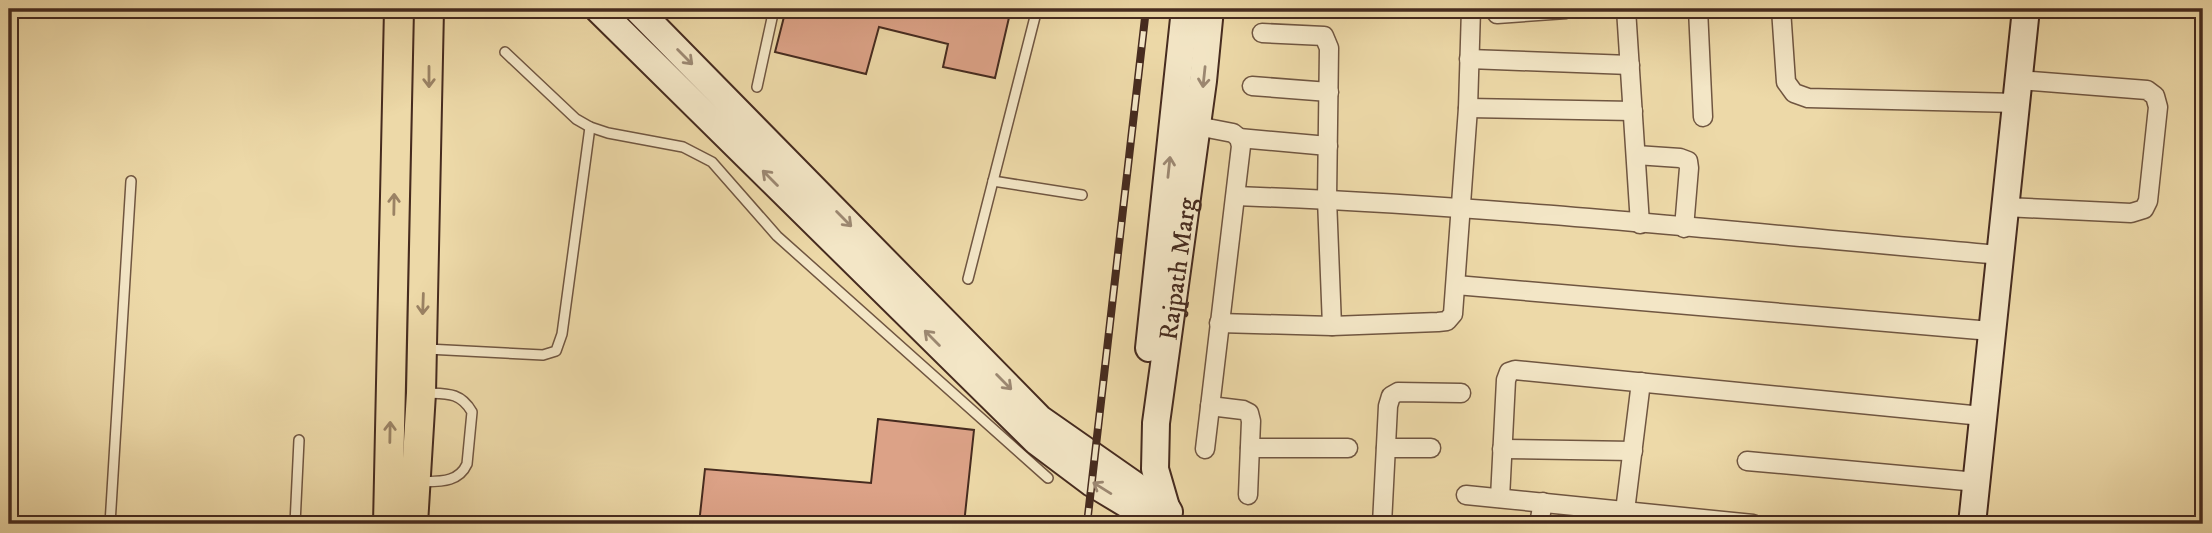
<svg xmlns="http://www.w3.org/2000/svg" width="2212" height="533" viewBox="0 0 2212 533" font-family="'IM FELL DW Pica',serif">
<rect width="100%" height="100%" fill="#edd9a8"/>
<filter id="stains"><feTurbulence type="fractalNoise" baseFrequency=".00286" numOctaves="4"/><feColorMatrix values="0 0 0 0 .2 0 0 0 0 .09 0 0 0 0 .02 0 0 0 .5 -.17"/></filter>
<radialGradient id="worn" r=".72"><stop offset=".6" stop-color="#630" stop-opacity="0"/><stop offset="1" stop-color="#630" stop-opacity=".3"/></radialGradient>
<!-- building -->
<g fill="#dca287" stroke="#462b1f" stroke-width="2">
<path d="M786,9H1011L995,78L943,67L948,44L879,27L866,74L775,52Z"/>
<path d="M878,419L974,430L964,524H699L705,469L871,483Z"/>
</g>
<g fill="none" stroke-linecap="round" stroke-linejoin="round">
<defs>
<g id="lane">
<path d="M505,52L576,119L590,127L608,133L683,147L712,162L777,236L1048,478"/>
<path d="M757,87L774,9"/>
<path d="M993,181L1082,195"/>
<path d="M968,279L1037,9"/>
<path d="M427,349L543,355L556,351L562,334L590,127"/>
<path d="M418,482C437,481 458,484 467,464L472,412C460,391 445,394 424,393"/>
<path d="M110,524L131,181"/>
<path d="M295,524L299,440"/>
</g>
<g id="street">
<path d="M1626,9L1640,224"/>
<path d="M1698,9L1703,117"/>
<path d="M1781,9L1786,82L1794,93L1808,98L2017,103"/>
<path d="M1497,14L1566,9"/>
<path d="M1262,33L1324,36L1329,48L1327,199L1332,326"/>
<path d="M1469,59L1630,65"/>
<path d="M1252,86L1329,92"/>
<path d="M1468,108L1633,111"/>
<path d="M1197,126L1233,133L1239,138L1241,146L1205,449"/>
<path d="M1239,138L1328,146"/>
<path d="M1636,155L1680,158L1688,161L1689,168L1684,228"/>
<path d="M1236,196C1492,205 1746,233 2001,255"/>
<path d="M2005,207L2131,213L2144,209L2148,201L2158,107L2155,96L2147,90L2019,80"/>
<path d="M1456,285L1991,331"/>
<path d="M1219,323L1332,326L1438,322L1447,321L1453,314L1468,108L1471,9"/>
<path d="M1210,406L1243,410L1249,413L1251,421L1248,495"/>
<path d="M1250,448H1348"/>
<path d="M1386,448H1431"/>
<path d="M1502,449L1633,451"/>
<path d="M1747,461L1977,482"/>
<path d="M1466,495L1753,524"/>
<path d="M1500,498L1506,380L1509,372L1515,370L1982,416"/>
<path d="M1625,511L1641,382"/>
<path d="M1382,524L1388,406L1391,396L1398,392L1461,393"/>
<path d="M1539,524L1543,502"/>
</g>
<g id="secondary">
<path d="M598,9L1036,441L1092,483L1160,524"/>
<path d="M637,9L1040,419L1166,507"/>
<path d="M1149,348L1185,9"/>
<path id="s1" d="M1169,512L1166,507L1155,469L1156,423L1203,81L1210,9"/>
<path d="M1972,524L2026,9"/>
</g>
<g id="primary">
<path d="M388,524L399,9"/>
<path d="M413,524L421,393L429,9"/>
</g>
</defs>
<!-- lane casing -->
<use href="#lane" stroke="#705641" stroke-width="12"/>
<!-- street casing -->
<use href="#street" stroke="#705641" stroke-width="21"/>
<!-- secondary casing -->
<use href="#secondary" stroke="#462b1f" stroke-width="30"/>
<!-- primary casing -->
<use href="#primary" stroke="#462b1f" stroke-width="32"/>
<!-- lane -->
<use href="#lane" stroke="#f3e6c6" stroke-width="9"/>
<!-- street -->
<use href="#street" stroke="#f3e6c6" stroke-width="18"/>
<!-- secondary -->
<use href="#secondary" stroke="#f3e6c6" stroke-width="26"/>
<!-- primary -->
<use href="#primary" stroke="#edd9a8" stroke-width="28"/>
<defs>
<path id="rail" d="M1087,524L1146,9"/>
</defs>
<!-- rail casing -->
<use href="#rail" stroke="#462b1f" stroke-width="8"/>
<!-- rail -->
<use href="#rail" stroke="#f3e6c6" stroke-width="5" stroke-dasharray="16" stroke-linecap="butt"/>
</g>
<!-- one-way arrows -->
<defs><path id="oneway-shaft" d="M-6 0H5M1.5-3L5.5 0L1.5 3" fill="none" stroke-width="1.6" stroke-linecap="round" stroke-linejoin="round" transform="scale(1.75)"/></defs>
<g stroke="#9c8872">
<use href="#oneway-shaft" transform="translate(685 57) rotate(45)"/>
<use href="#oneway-shaft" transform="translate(1204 77) rotate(96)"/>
<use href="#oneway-shaft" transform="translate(1169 167) rotate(-84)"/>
<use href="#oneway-shaft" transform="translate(770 178) rotate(-135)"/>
<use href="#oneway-shaft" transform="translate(844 219) rotate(45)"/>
<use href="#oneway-shaft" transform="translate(932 338) rotate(-135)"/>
<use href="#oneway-shaft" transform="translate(1004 382) rotate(45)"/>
<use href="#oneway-shaft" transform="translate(1102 488) rotate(-148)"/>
</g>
<g stroke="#9a8264">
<use href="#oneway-shaft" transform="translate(429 77) rotate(90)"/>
<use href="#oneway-shaft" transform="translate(394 204) rotate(-89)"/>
<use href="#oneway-shaft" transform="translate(423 304) rotate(92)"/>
<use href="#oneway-shaft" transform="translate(390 432) rotate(-89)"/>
</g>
<g text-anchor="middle" stroke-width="6" stroke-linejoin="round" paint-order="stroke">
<!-- street labels -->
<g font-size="26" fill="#462b1f" stroke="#f3e6c6">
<text dy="9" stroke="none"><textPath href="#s1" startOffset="247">Rajpath Marg</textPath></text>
</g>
</g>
<!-- margin -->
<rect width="2212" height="533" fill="none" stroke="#edd9a8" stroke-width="35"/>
<rect x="10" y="10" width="2191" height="512" fill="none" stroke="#462b1f" stroke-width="3.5"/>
<rect x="18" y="18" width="2177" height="498" fill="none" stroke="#462b1f" stroke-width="2"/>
<rect width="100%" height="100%" filter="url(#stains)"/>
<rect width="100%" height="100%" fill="url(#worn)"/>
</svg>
